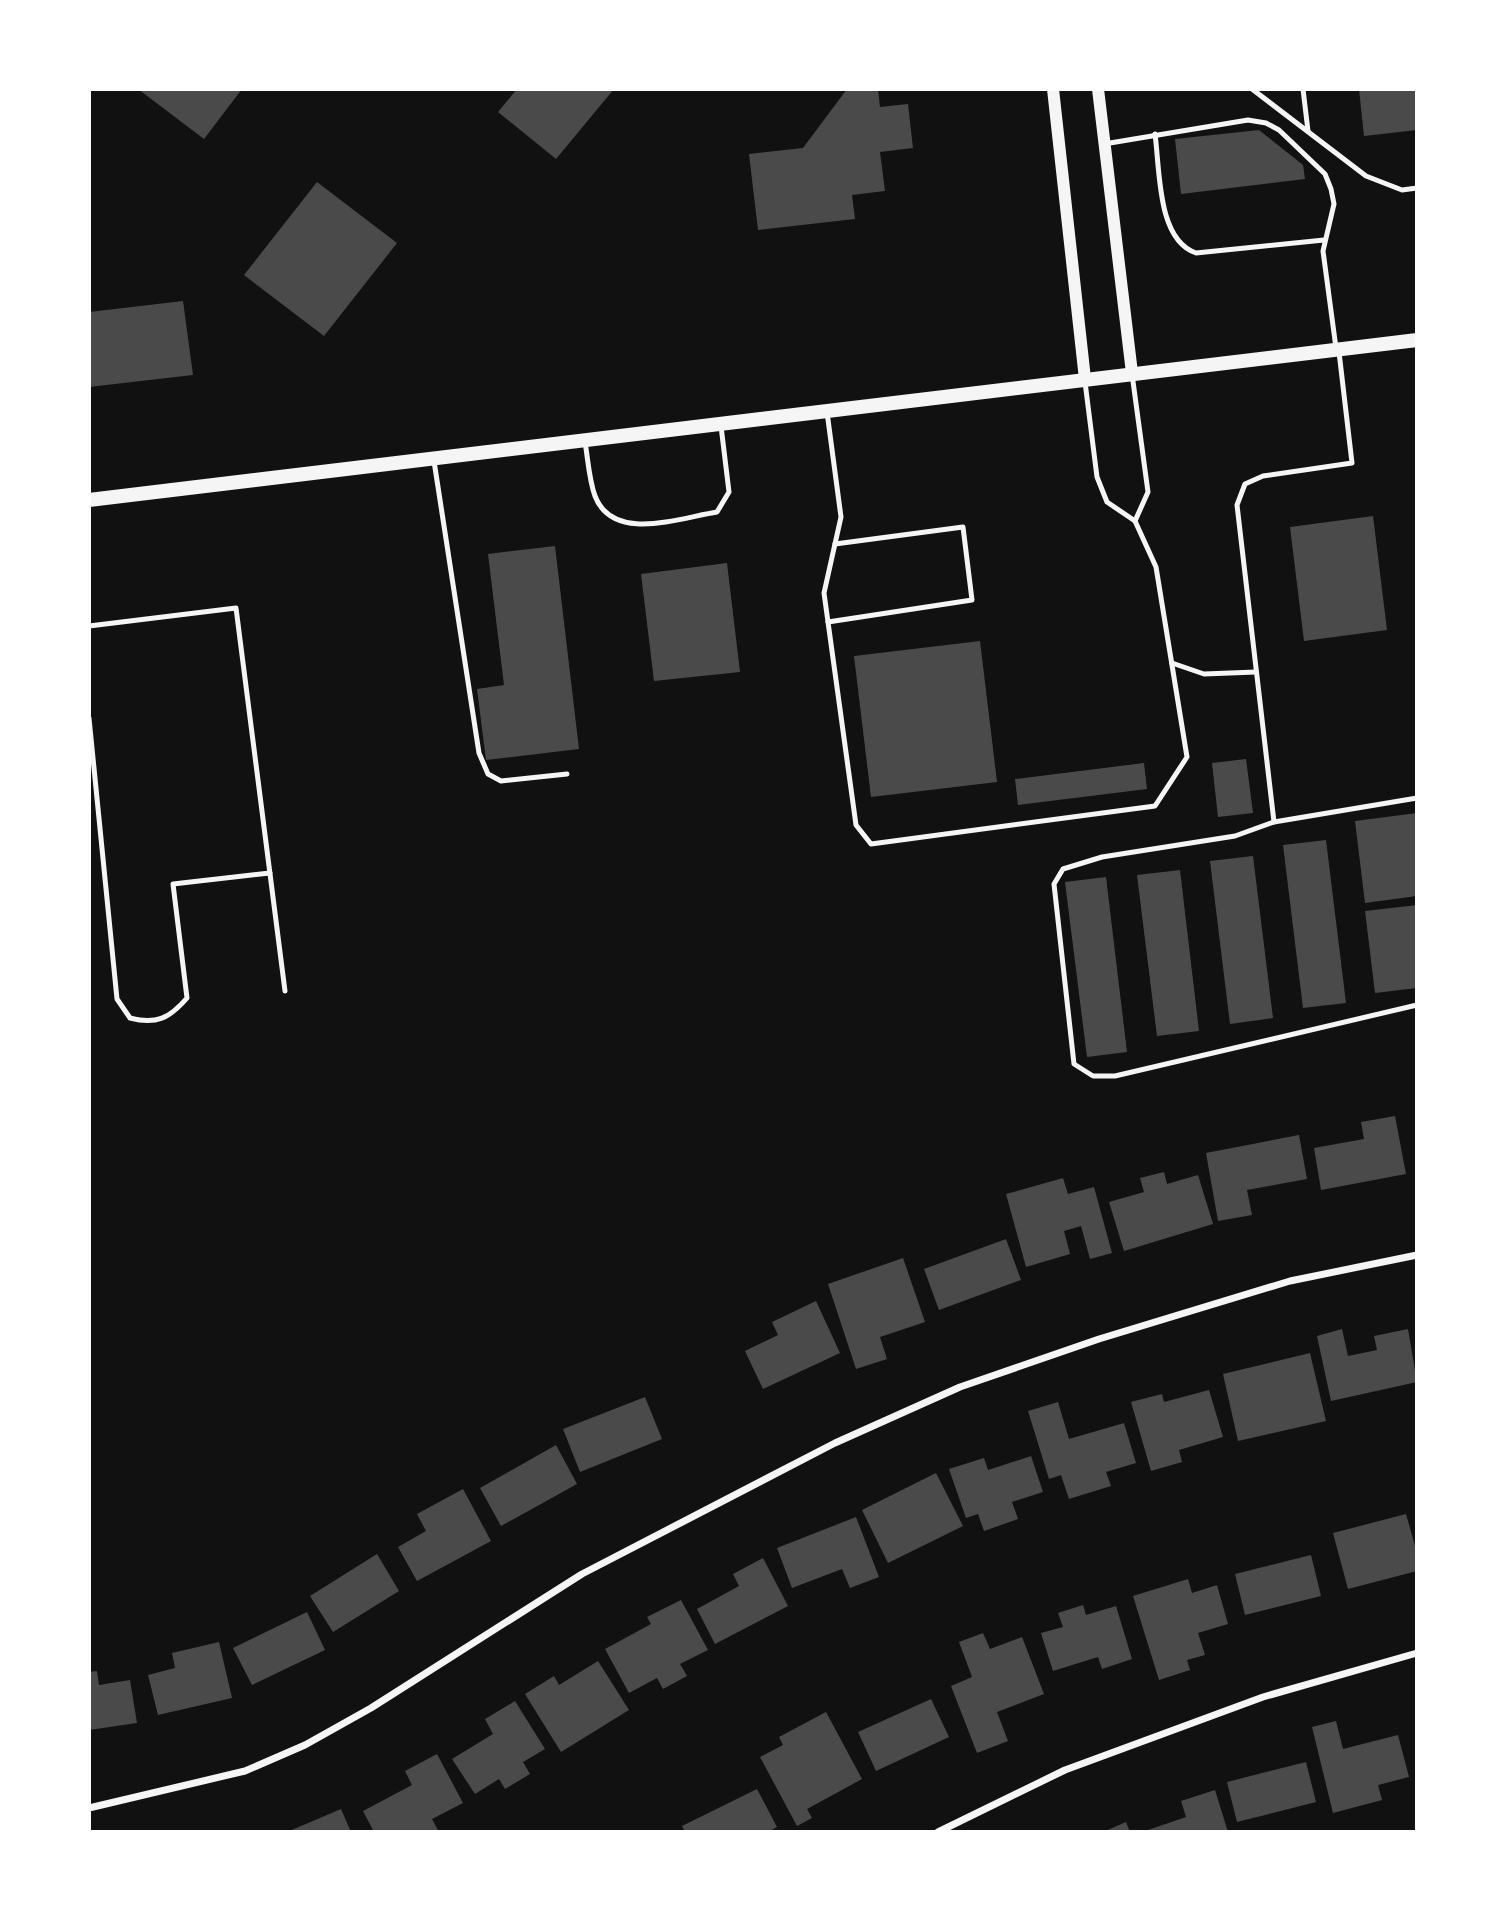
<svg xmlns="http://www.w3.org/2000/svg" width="1506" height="1921" viewBox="0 0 1506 1921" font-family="Rubik,sans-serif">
<rect width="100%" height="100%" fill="#111"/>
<!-- building -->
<g fill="#4a4a4a">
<path d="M138,89H242L204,139Z"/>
<path d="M517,89H614L556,159L498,112Z"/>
<path d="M847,89H878L880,107L908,104L913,148L880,152L885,191L852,195L855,219L758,230L749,154L803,148Z"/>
<path d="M1359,89H1417V130L1364,136Z"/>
<path d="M1259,130L1303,165L1305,179L1181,194L1175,139Z"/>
<path d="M317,182L397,243L324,336L244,275Z"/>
<path d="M183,301L193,375L89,387V312Z"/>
<path d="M1373,516L1387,630L1304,641L1290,527Z"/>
<path d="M555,546L579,749L486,760L477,689L504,685L488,554Z"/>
<path d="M727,563L740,672L654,681L641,574Z"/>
<path d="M980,641L997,782L871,797L854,656Z"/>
<path d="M1246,759L1253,813L1218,817L1212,763Z"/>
<path d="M1144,763L1147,789L1018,805L1015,779Z"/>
<path d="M1417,813V896L1365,903L1355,821Z"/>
<path d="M1326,840L1346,1003L1303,1008L1283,845Z"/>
<path d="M1253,856L1273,1018L1230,1024L1210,861Z"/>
<path d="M1180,870L1199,1031L1157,1036L1137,875Z"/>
<path d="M1106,877L1127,1052L1087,1057L1065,882Z"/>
<path d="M1417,905V988L1375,993L1365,911Z"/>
<path d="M1395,1116L1406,1174L1321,1190L1314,1148L1364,1139L1361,1122Z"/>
<path d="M1299,1135L1307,1179L1247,1190L1252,1215L1218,1221L1206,1153Z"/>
<path d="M1164,1172L1167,1184L1198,1175L1213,1224L1124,1251L1109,1202L1144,1192L1140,1178Z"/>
<path d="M1063,1178L1068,1194L1094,1187L1112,1253L1090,1259L1081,1226L1064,1231L1070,1254L1026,1267L1006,1194Z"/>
<path d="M1006,1239L1021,1280L939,1310L924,1269Z"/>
<path d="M903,1258L925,1322L880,1337L887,1359L856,1369L828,1284Z"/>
<path d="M816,1301L840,1353L763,1389L745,1351L778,1335L772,1322Z"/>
<path d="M1342,1329L1348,1356L1377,1350L1374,1336L1408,1329L1417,1382L1331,1401L1317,1336Z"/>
<path d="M1310,1353L1326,1421L1238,1441L1223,1374Z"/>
<path d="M1209,1390L1223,1437L1179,1450L1182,1462L1151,1471L1131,1402L1162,1394L1164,1402Z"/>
<path d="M645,1397L662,1439L580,1472L563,1429Z"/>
<path d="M1058,1402L1069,1439L1124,1423L1136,1463L1106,1472L1111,1486L1069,1499L1061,1475L1049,1479L1028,1411Z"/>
<path d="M556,1445L577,1484L501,1526L480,1488Z"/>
<path d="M1031,1456L1043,1492L1012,1502L1018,1519L984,1531L978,1514L966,1518L949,1469L984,1458L988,1470Z"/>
<path d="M936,1473L963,1526L888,1563L862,1510Z"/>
<path d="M463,1489L491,1541L417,1581L398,1547L426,1531L417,1514Z"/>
<path d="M1406,1514L1417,1553V1571L1348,1589L1333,1533Z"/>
<path d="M856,1517L879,1577L850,1588L842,1569L792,1588L777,1548Z"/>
<path d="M377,1554L399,1591L333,1632L310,1596Z"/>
<path d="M1311,1555L1321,1596L1245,1615L1235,1574Z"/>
<path d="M763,1558L788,1606L715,1644L697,1609L739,1586L733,1574Z"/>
<path d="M1188,1579L1192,1593L1217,1585L1228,1624L1198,1633L1205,1655L1187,1660L1190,1670L1159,1680L1133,1596Z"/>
<path d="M681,1600L708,1650L680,1664L687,1676L663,1689L657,1678L629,1693L605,1649L651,1624L647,1617Z"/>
<path d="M1083,1605L1086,1615L1116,1606L1132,1659L1102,1669L1098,1657L1053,1671L1041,1633L1063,1627L1058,1613Z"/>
<path d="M307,1612L325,1650L252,1685L233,1648Z"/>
<path d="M983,1633L990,1649L1022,1637L1044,1694L997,1712L1008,1741L977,1753L951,1686L972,1677L959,1642Z"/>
<path d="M219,1642L232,1698L158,1715L148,1675L175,1668L172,1653Z"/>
<path d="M598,1661L629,1710L561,1752L525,1694L554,1676L559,1685Z"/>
<path d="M97,1671L99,1685L130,1680L137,1723L89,1730V1672Z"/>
<path d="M931,1699L949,1737L876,1771L858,1732Z"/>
<path d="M515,1701L545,1749L523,1762L530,1774L505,1789L499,1779L475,1794L452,1759L493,1734L485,1719Z"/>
<path d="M826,1712L862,1779L807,1809L812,1818L797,1826L760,1757L783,1745L779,1737Z"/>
<path d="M1336,1721L1343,1749L1398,1735L1409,1777L1378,1785L1382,1800L1333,1813L1312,1727Z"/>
<path d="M437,1754L463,1803L432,1819L439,1832H374L363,1811L412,1785L405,1771Z"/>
<path d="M1306,1762L1316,1802L1237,1822L1227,1782Z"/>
<path d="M757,1789L777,1827L768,1832H685L682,1826Z"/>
<path d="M1215,1790L1228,1832H1142L1186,1817L1181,1801Z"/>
<path d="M341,1809L351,1832H287Z"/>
<path d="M1126,1822L1130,1832H1103Z"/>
</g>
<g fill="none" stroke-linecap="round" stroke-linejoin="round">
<!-- service -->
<g stroke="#f5f5f5" stroke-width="5">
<path d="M1252,89L1366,176L1402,190L1417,188"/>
<path d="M1303,89L1308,131"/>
<path d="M1155,134C1160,170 1157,240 1196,253L1324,240"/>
<path d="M1104,144L1248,120L1266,123L1279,130L1325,174L1331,189L1334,204L1323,251L1336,348"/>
<path d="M1132,374L1148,492L1135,521"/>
<path d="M827,412L841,517L824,593L856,825L871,844L1155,806L1187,757L1156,567L1135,521L1107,502L1097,477L1085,382"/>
<path d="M585,442C588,459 589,480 595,496C613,543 679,518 717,512L729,492L721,426"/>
<path d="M434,461L479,753L488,774L501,781L567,774"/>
<path d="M828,622L972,600L963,527L835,544"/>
<path d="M89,626L236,608L285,991"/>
<path d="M1172,663L1204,674L1256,672"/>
<path d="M89,718L117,999L130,1018C156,1025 170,1018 187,998L173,884L270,873"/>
<path d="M1417,798L1274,822L1235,836L1102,857L1063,869L1054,884L1074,1064L1093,1076H1115L1417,1005"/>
<path d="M1274,822L1237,505L1245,484L1263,476L1352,463L1339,352"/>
</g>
<!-- minor -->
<g stroke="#f5f5f5" stroke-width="7">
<path d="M89,1808L245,1771L305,1745L371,1708L582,1574L835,1443L960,1387L1099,1339L1290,1281L1417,1255"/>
<path d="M938,1832L1065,1770L1263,1697L1417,1653"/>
</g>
<!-- tertiary -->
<g stroke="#f5f5f5" stroke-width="12">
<path d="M1053,89L1085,379"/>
<path d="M1098,89L1132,373"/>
</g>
<!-- secondary -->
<path stroke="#f5f5f5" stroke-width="14" d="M89,500L1417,340"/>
</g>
<!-- border -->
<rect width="1506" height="1921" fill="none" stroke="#ffffff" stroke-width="182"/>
</svg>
